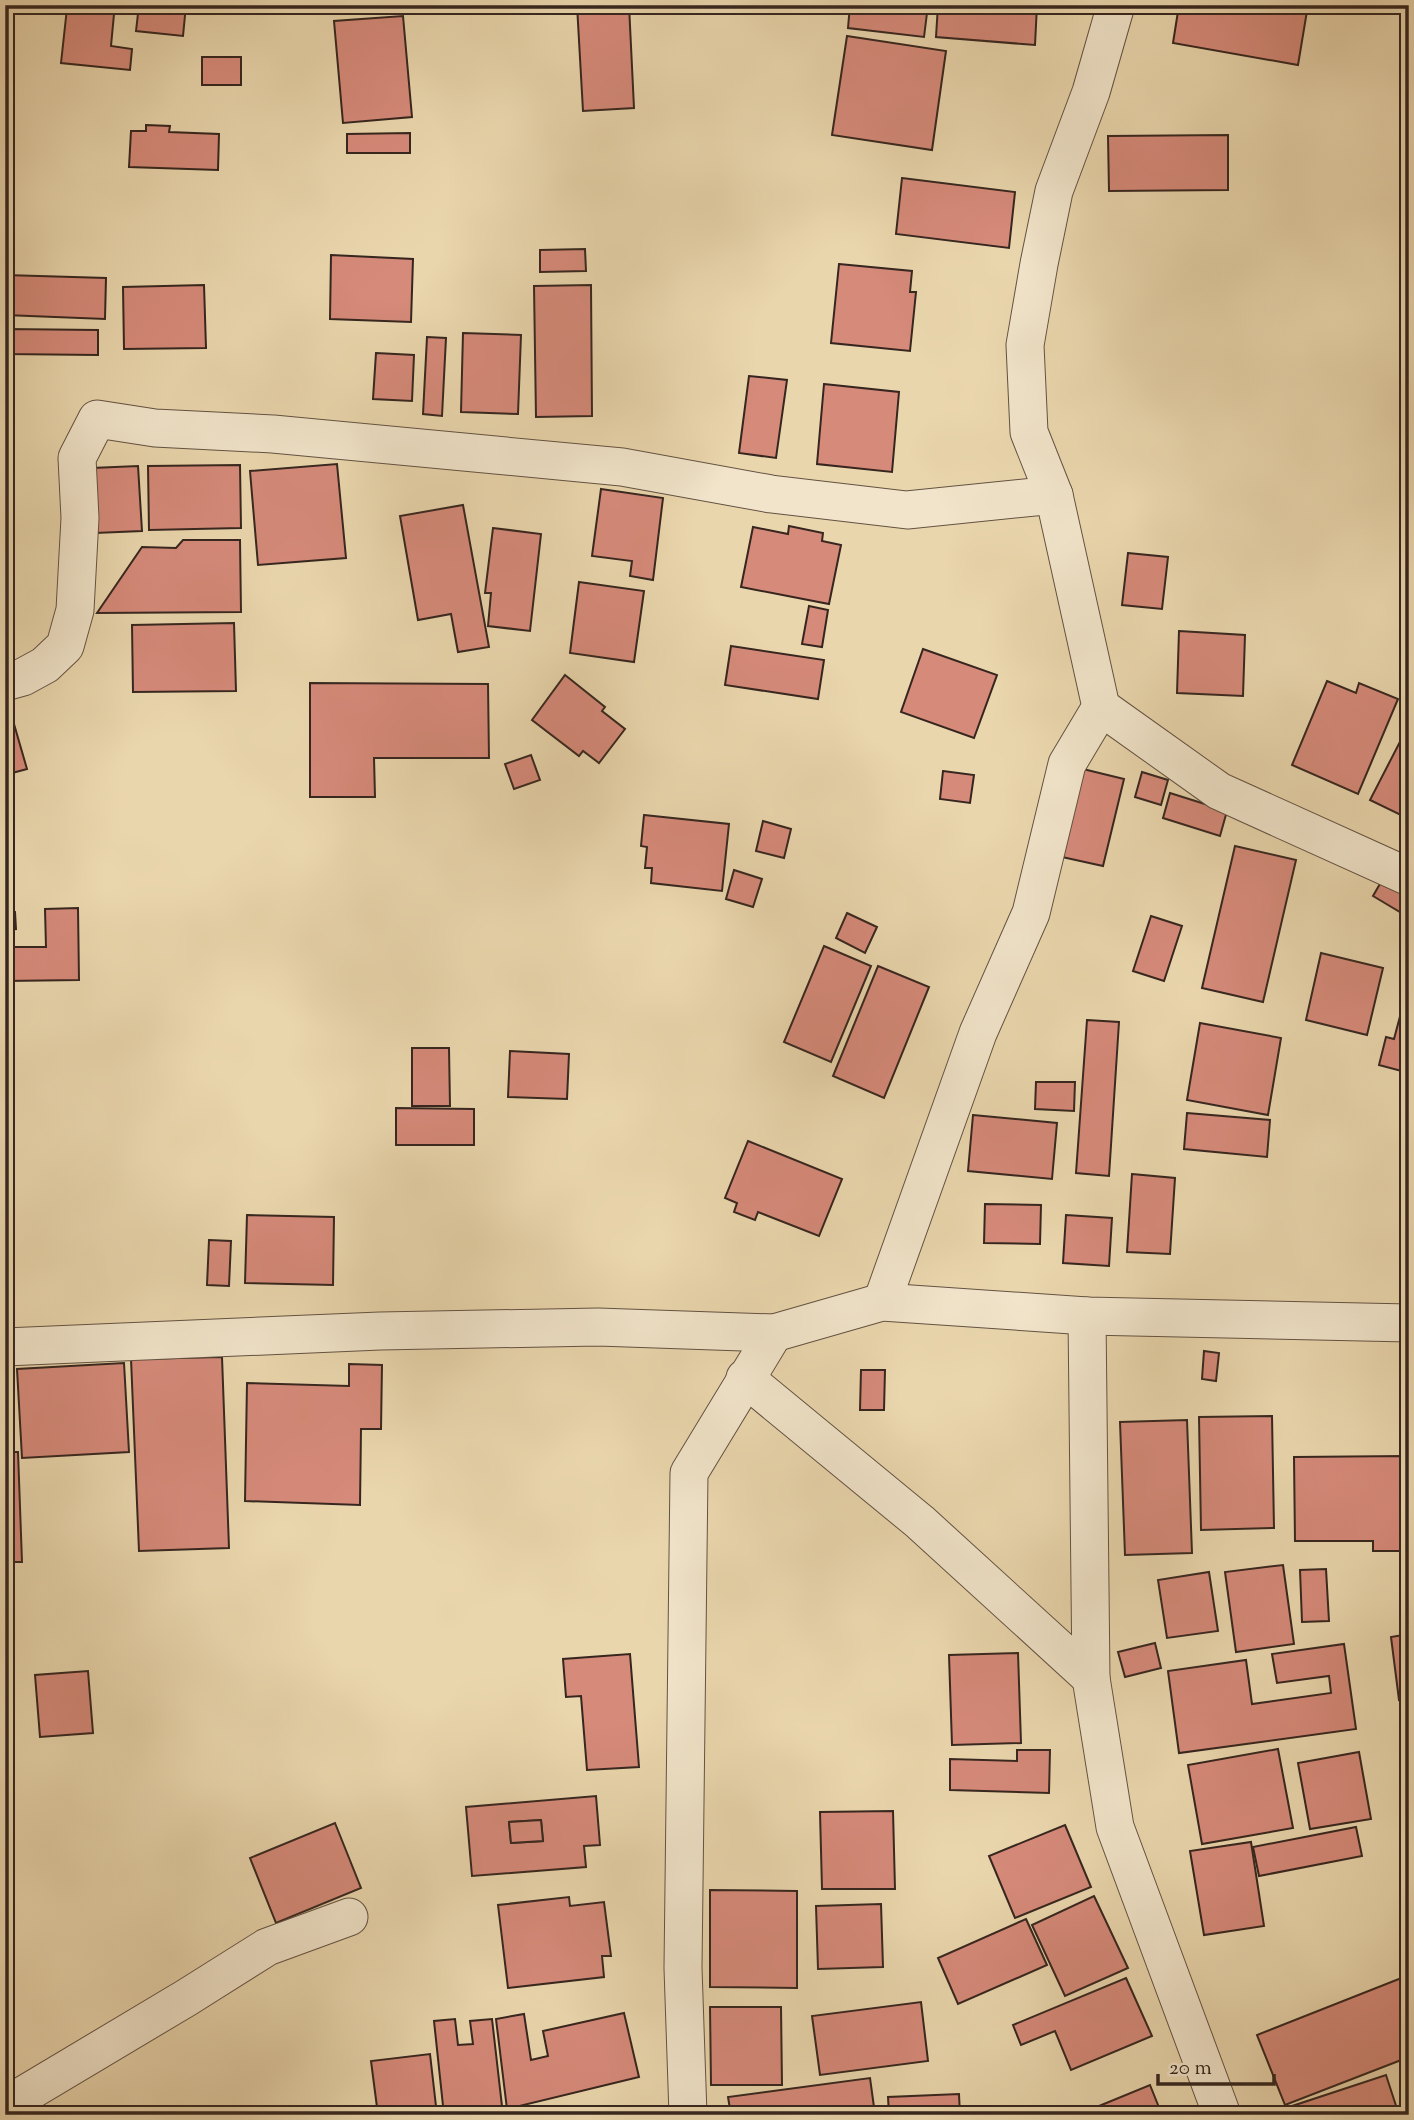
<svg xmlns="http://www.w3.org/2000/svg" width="1414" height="2120" viewBox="0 0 1414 2120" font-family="'Sorts Mill Goudy',serif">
<rect width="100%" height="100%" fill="#ead6ad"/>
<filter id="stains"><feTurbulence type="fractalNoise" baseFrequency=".00286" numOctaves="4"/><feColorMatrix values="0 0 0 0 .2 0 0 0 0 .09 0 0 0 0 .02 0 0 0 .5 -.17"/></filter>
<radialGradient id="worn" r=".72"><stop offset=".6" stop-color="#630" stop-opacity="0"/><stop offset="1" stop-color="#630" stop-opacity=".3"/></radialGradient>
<!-- building -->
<g fill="#d68a7a" stroke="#36261f" stroke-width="2" fill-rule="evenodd">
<path d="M139,5H186L183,36L136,31Z"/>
<path d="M577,5H629L634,108L583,111Z"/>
<path d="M850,5H928L924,37L848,28Z"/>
<path d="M938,5H1037L1035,45L936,37Z"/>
<path d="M1179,5H1308L1298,65L1173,43Z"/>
<path d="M67,8L114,14L111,46L132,49L130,70L61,63Z"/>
<path d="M403,16L412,117L343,123L334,21Z"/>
<path d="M847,36L946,51L932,150L832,135Z"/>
<rect x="202" y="57" width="39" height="28"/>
<path d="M146,125L170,126L169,132L219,134L218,170L129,167L131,131H146Z"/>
<path d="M410,133V153H347V134Z"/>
<path d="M1228,135V190L1109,191L1108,136Z"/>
<path d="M902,178L1015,192L1009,248L896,234Z"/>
<path d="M585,249L586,271L540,272V250Z"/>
<path d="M331,255L413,259L411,322L330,319Z"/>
<path d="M839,264L912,271L910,292H916L910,351L831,343Z"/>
<path d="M5,275L106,278L105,319L5,315Z"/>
<path d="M204,285L206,348L124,349L123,287Z"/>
<path d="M591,285L592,416L536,417L534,286Z"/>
<path d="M5,329L98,330V355L5,354Z"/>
<path d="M463,333L521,335L518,414L461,412Z"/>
<path d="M427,337L446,338L442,416L423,414Z"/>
<path d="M376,353L414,355L412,401L373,399Z"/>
<path d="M749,376L787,380L776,458L739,453Z"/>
<path d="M824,384L899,392L892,472L817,464Z"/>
<path d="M337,464L346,558L258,565L250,471Z"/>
<path d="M240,465L241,528L149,530L148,466Z"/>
<path d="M138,466L142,531L95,533L92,468Z"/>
<path d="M601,489L663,498L653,580L630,576L632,561L592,556Z"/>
<path d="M463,505L489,647L458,652L451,614L418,620L400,516Z"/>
<path d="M789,526L823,533L822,541L841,545L829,604L741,587L753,527L788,534Z"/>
<path d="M493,528L541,534L530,631L488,626L491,593H485Z"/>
<path d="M183,540H240L241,612L97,613L142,547L176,548Z"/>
<path d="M1128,553L1168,557L1162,609L1122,605Z"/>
<path d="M579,582L644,591L634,662L570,653Z"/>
<path d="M809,606L828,610L822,647L802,644Z"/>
<path d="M234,623L236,691L133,692L132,625Z"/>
<path d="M1179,631L1245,635L1243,696L1177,693Z"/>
<path d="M731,646L824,660L818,699L725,685Z"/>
<path d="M923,649L997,675L974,738L901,712Z"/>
<path d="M565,675L605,707L602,711L625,729L599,763L583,751L579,756L532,720Z"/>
<path d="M1327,681L1356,693L1359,683L1398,699L1358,794L1292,765Z"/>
<path d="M310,683L488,684L489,758H374L375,797H310Z"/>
<path d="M14,724L27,769L5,775V726Z"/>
<path d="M1404,734L1409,736V819L1370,800Z"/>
<path d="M531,755L540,780L514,789L505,764Z"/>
<path d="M1083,769L1124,779L1103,866L1062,857Z"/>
<path d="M943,771L974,775L970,803L940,799Z"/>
<path d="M1142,772L1168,780L1161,805L1135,797Z"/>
<path d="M1170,793L1227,811L1220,836L1163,818Z"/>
<path d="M644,815L729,824L722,891L651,883L652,868H645L647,847L641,846Z"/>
<path d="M763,821L791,829L784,858L756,851Z"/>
<path d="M1235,846L1296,860L1263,1002L1202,988Z"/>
<path d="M734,870L762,879L753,907L726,899Z"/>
<path d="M1384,877L1409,892V907L1405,915L1373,896Z"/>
<path d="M78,908L79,980L5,981V947H46L45,909Z"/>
<path d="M15,912L16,929L5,930V913Z"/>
<path d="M847,913L877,927L865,953L836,938Z"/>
<path d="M1151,916L1182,926L1164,981L1133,971Z"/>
<path d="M824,946L871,966L831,1062L784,1042Z"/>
<path d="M1321,953L1383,968L1367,1035L1306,1020Z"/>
<path d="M878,966L929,987L884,1098L833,1076Z"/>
<path d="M1403,1005L1409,1007V1073L1379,1065L1386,1037L1394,1039Z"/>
<path d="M1087,1020L1119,1022L1109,1176L1076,1173Z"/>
<path d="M1200,1023L1281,1038L1268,1115L1187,1100Z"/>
<path d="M412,1048H449L450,1106H412Z"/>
<path d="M510,1051L569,1054L567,1099L508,1097Z"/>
<path d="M1036,1082H1075L1074,1111L1035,1109Z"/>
<path d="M396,1108L474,1109V1145H396Z"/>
<path d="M1187,1113L1270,1120L1267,1157L1184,1149Z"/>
<path d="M973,1115L1057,1123L1052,1179L968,1171Z"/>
<path d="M748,1141L842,1179L819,1236L758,1212L755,1220L734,1212L737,1203L725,1198Z"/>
<path d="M1132,1174L1175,1178L1170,1254L1127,1252Z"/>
<path d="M985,1204L1041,1205L1040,1244L984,1243Z"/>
<path d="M247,1215L334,1217L333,1285L245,1283Z"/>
<path d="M1066,1215L1112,1218L1109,1266L1063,1263Z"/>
<path d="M209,1240L231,1241L229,1286L207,1285Z"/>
<path d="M1204,1351L1219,1353L1216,1381L1202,1379Z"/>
<path d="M222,1357L229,1548L139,1551L131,1359Z"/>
<path d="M124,1363L129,1452L22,1458L17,1369Z"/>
<path d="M349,1364L382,1365L381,1429H361L360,1505L245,1501L247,1383L349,1386Z"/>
<path d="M861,1370H885L884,1410H860Z"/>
<path d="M1272,1416L1274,1528L1201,1530L1199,1417Z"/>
<path d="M1187,1420L1192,1553L1125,1555L1120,1422Z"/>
<path d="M5,1452H18L22,1562H5Z"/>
<path d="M1404,1456L1405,1551H1373V1541H1295L1294,1457Z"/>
<path d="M1283,1565L1294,1644L1236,1652L1225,1572Z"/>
<path d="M1326,1569L1329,1621L1302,1622L1300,1570Z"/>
<path d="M1209,1572L1218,1631L1167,1638L1158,1580Z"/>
<path d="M1409,1634V1698L1399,1700L1391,1637Z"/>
<path d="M1155,1643L1161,1668L1125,1677L1118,1652Z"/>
<path d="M1344,1644L1356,1729L1179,1753L1168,1671L1246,1660L1252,1704L1331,1693L1329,1676L1277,1683L1272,1654Z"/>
<path d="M1018,1653L1021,1743L952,1745L949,1655Z"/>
<path d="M630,1654L639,1767L587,1770L581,1696L566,1697L563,1659Z"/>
<path d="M88,1671L93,1733L40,1737L35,1675Z"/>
<path d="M1278,1749L1293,1828L1202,1844L1188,1765Z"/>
<path d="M1017,1750H1050L1049,1793L950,1790V1759L1017,1761Z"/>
<path d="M1359,1752L1371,1819L1310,1829L1298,1763Z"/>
<path d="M596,1796L600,1845L584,1846L586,1867L472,1876L466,1807ZM541,1820L543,1841L511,1843L509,1822Z"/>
<path d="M893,1811L895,1889H822L820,1812Z"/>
<path d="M541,1820L543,1841L511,1843L509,1822Z"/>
<path d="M335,1823L361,1888L276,1923L250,1858Z"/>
<path d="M1065,1825L1091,1887L1015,1918L989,1856Z"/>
<path d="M1356,1827L1362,1856L1259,1876L1253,1847Z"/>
<path d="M1251,1842L1264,1926L1204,1935L1190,1851Z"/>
<path d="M710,1890L797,1891V1988L710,1987Z"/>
<path d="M1094,1896L1128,1968L1065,1996L1032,1925Z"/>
<path d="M569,1897L570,1906L604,1902L611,1956H602L604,1977L508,1988L498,1905Z"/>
<path d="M881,1904L883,1967L818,1969L816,1906Z"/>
<path d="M1026,1919L1047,1965L958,2004L938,1958Z"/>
<path d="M1409,1975V1999L1402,2001L1409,2020V2057L1285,2105L1257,2035Z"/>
<path d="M1126,1978L1152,2036L1071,2070L1055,2031L1021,2045L1013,2025Z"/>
<path d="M1409,1999V2020L1402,2001Z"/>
<path d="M921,2002L928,2061L820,2075L812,2016Z"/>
<path d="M710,2007H781L782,2085H711Z"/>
<path d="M624,2013L639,2077L507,2109L496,2019L524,2014L531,2060L548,2056L543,2031Z"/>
<path d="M455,2019L458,2045L473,2044L470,2021L492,2019L503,2115H444L434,2021Z"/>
<path d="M430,2054L437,2115H378L371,2061Z"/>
<path d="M1386,2075L1399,2115H1275L1274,2112Z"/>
<path d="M870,2078L874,2107L838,2112L839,2115H731L728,2097Z"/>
<path d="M1150,2085L1162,2115H1082V2113Z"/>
<path d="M959,2094L960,2115H889L888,2097Z"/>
</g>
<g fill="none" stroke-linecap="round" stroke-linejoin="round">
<defs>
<g id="street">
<path d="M5,682L23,677L45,665L65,646L75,610L80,518L77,458L97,419L155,428L273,434L622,467L771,494L907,510L1054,495"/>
<path d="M1101,707L1219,791L1409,877"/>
<path d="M882,1302L978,1033L1031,913L1067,764L1101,707L1054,495L1029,432L1025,345L1039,264L1054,191L1091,92L1116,5"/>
<path d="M1087,1316L1091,1678L1115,1827L1222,2115"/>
<path d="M5,1347L380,1331L598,1327L774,1333L882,1302L1087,1316L1409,1323"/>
<path d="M745,1378L920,1522L1091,1678"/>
<path d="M5,2106L186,1998L267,1947L349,1917"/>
<path d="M688,2115L683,1968L689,1473L774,1333"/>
</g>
</defs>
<!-- street casing -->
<use href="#street" stroke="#635242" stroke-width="39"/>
<!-- street -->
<use href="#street" stroke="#f1e4ca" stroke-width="37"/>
</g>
<!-- margin -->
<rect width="1414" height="2120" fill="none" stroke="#ead6ad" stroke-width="28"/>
<rect x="7" y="7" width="1400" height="2106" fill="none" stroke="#36261f" stroke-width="3.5"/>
<rect x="14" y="14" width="1386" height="2092" fill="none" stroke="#36261f" stroke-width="2"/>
<!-- scale -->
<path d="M1158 2074v10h116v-10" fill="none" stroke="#36261f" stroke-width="3.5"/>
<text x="1169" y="2074" font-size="21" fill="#36261f" stroke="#f1e4ca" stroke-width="5" paint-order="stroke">20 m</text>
<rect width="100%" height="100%" filter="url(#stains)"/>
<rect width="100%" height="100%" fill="url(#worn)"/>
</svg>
